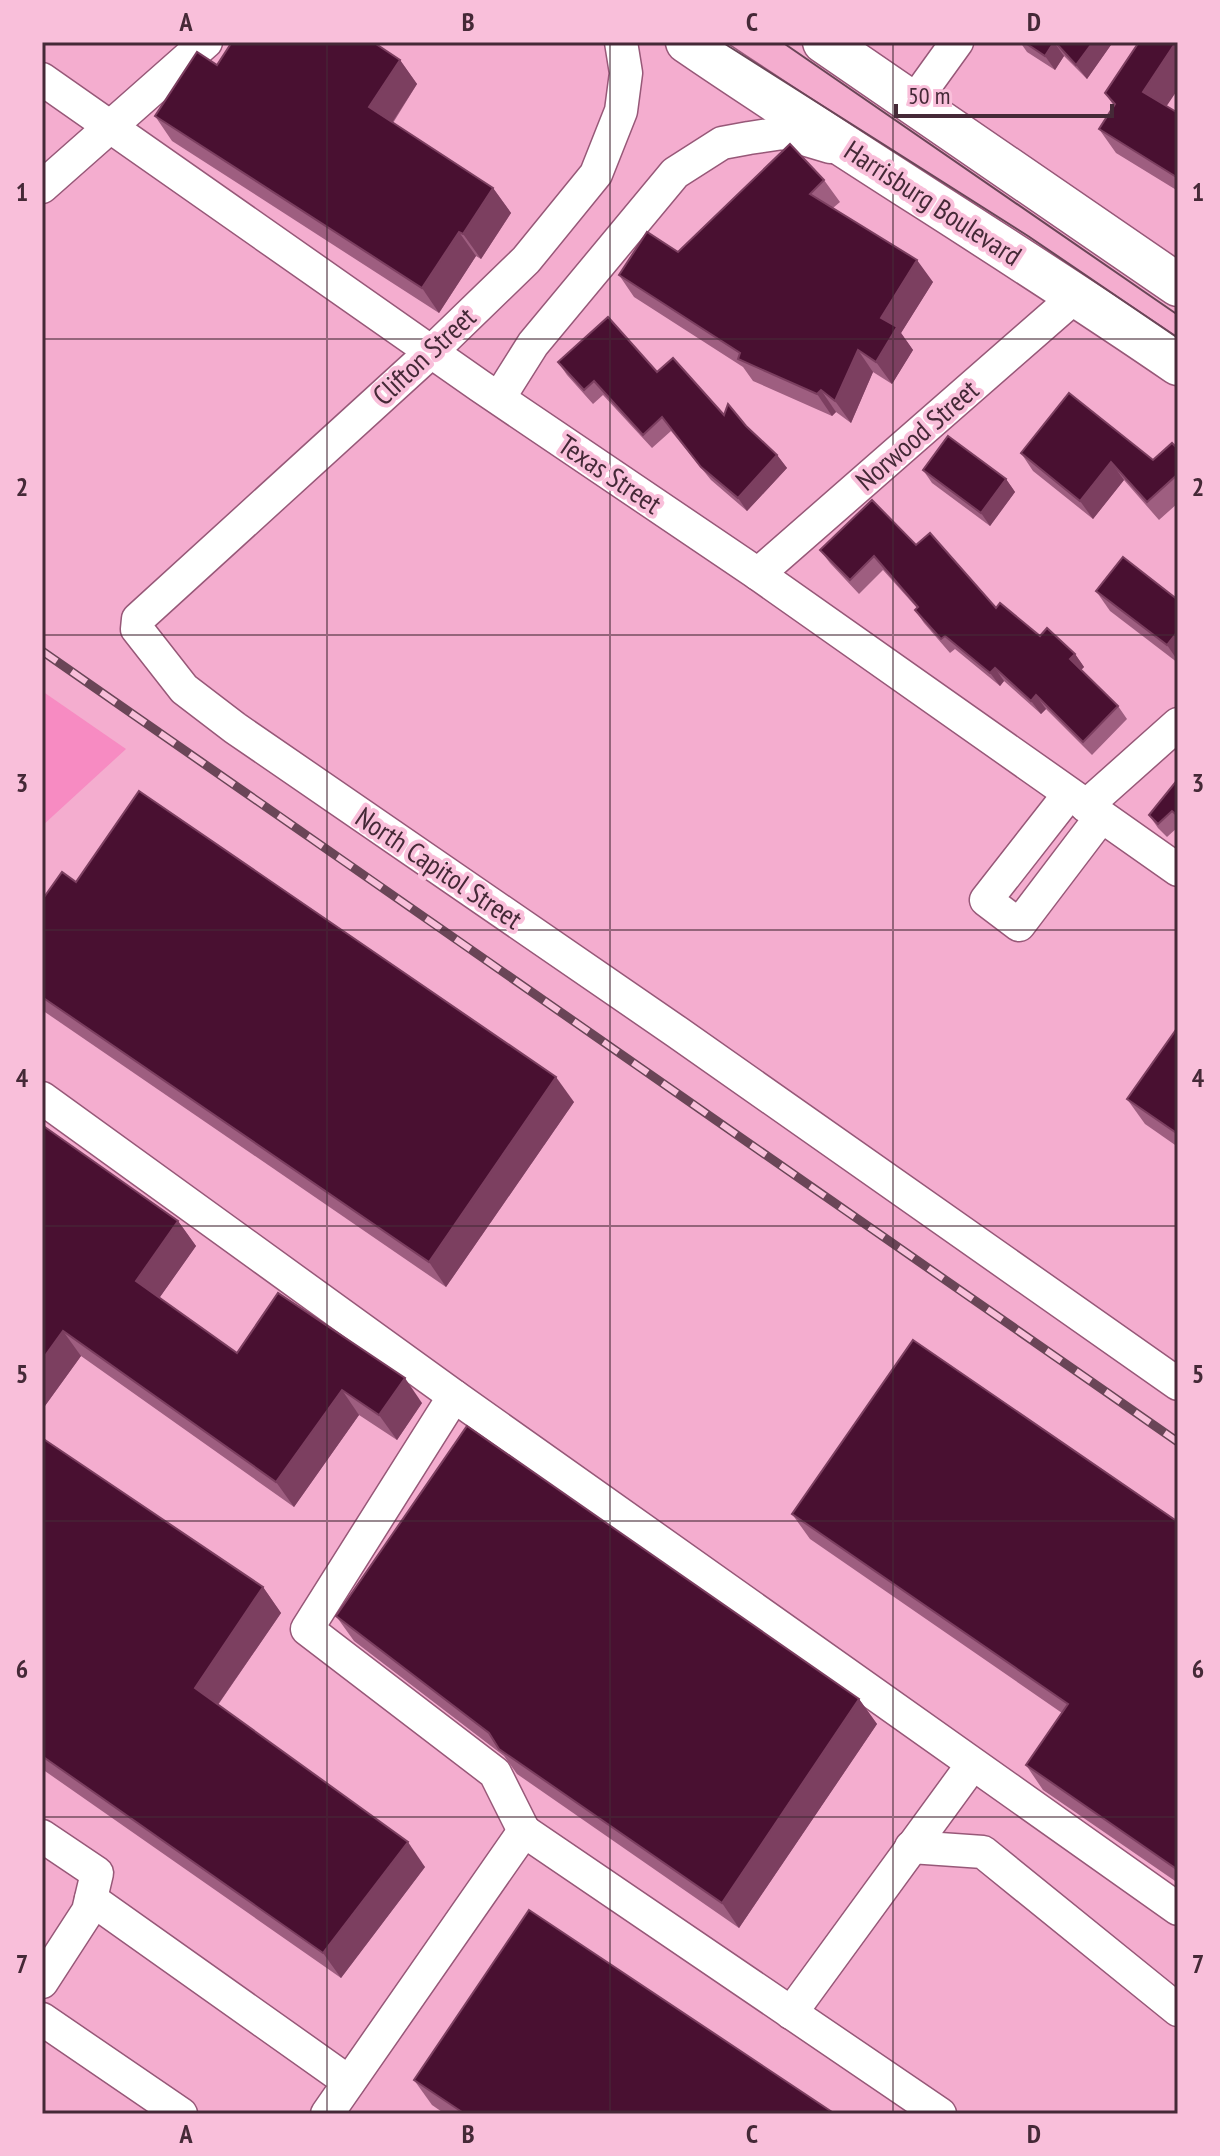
<svg xmlns="http://www.w3.org/2000/svg" width="1220" height="2156" viewBox="0 0 1220 2156" font-family="'PT Sans Narrow',sans-serif">
<rect width="100%" height="100%" fill="#f4adcf"/>
<!-- green -->
<path fill="#f78bc2" d="M42,691L126,749L42,826Z"/>
<g fill="none" stroke-linecap="round" stroke-linejoin="round">
<defs>
<g id="minor">
<path d="M621,42L626,73L621,111L596,174L526,260L431,352L138,619L137,629L184,689L235,728L677,1032L1178,1384"/>
<path d="M42,79L480,386L758,574L1178,870"/>
<path d="M913,103L957,42"/>
<path d="M42,187L206,42"/>
<path d="M499,398L533,344L675,173L722,143L749,138L783,133L830,147"/>
<path d="M758,574L1077,295"/>
<path d="M1069,794L986,900L1019,925L1101,817"/>
<path d="M1086,806L1178,724"/>
<path d="M42,1098L454,1396L1178,1909"/>
<path d="M454,1396L307,1629L495,1773L524,1831"/>
<path d="M42,1836L97,1873L88,1911L42,1982"/>
<path d="M911,1847L983,1852L1178,2010"/>
<path d="M91,1899L349,2082"/>
<path d="M791,2013L972,1765"/>
<path d="M42,2019L181,2114"/>
<path d="M327,2114L524,1831L940,2114"/>
</g>
<g id="major">
<path d="M687,42C849,153 1017,253 1178,364"/>
<path d="M824,42L1178,285"/>
</g>
</defs>
<!-- minor casing -->
<use href="#minor" stroke="#975878" stroke-width="35"/>
<!-- major casing -->
<use href="#major" stroke="#975878" stroke-width="45"/>
<!-- minor -->
<use href="#minor" stroke="#fff" stroke-width="32"/>
<!-- major -->
<use href="#major" stroke="#fff" stroke-width="42"/>
<!-- tram -->
<g stroke="#6a4557" stroke-width="2">
<path d="M722,42L1028,236L1178,338"/>
<path d="M782,42L1178,315"/>
</g>
<defs>
<path id="rail" d="M42,651L1178,1442"/>
</defs>
<!-- rail casing -->
<use href="#rail" stroke="#6a4557" stroke-width="9"/>
<!-- rail -->
<use href="#rail" stroke="#f9bfda" stroke-width="6" stroke-dasharray="18" stroke-linecap="butt"/>
</g>
<!-- wall -->
<g fill="#9e5e80">
<path d="M1020,42H1113L1087,79L1064,56L1055,70L1027,52Z"/>
<path d="M1178,42V89L1166,106L1178,113V191L1116,153L1099,129L1114,106L1105,93Z"/>
<path d="M400,60L417,84L393,123L493,188L511,213L481,259L476,256L439,313L172,141L155,116L217,65Z"/>
<path d="M824,180L840,202L833,208L933,282L901,333L913,350L892,384L873,372L851,423L836,412L832,416L753,381L743,367L634,297L619,275L678,252Z"/>
<path d="M558,362L657,372L724,415L746,426L777,455L787,468L747,511L711,480L671,431L652,448L603,395L593,404L567,375Z"/>
<path d="M1178,449V503L1159,520L1124,480L1093,519L1033,471L1021,453L1153,460Z"/>
<path d="M923,470L1006,479L1015,492L990,526L932,483Z"/>
<path d="M916,545L996,608L1040,636L1075,654L1084,667L1081,670L1118,706L1127,719L1092,755L1046,709L1041,714L1004,681L1000,686L955,649L950,653L924,623L915,610L917,608L883,570L859,594L830,563L820,550Z"/>
<path d="M1096,591L1178,600V663L1110,611Z"/>
<path d="M1178,779V827L1167,837L1158,828L1149,815Z"/>
<path d="M42,900L574,1102L446,1287L42,1010Z"/>
<path d="M1178,1027V1147L1145,1124L1127,1099Z"/>
<path d="M42,1125L178,1221L196,1246L159,1298L237,1353L422,1403L397,1440L359,1415L294,1507L81,1356L42,1410Z"/>
<path d="M42,1438L263,1587L281,1613L218,1705L425,1867L341,1978L42,1769Z"/>
<path d="M792,1514L1178,1522V1883L1043,1790L1026,1765L1062,1713L810,1539Z"/>
<path d="M336,1616L859,1699L877,1724L739,1928L517,1774L504,1756L354,1641Z"/>
<path d="M414,2080L835,2114H445L432,2105Z"/>
</g>
<!-- shaded-wall -->
<g fill="#7c3f60">
<path d="M1054,42L1064,56L1055,70L1045,56Z"/>
<path d="M1093,42H1113L1087,79L1076,65Z"/>
<path d="M1176,42H1178V89L1160,116L1143,92Z"/>
<path d="M400,60L417,84L386,132L369,107Z"/>
<path d="M493,188L511,213L481,259L463,234Z"/>
<path d="M459,232L476,256L439,313L422,288Z"/>
<path d="M917,260L933,282L901,333L913,350L892,384L876,362L881,318Z"/>
<path d="M858,350L873,372L851,423L835,401Z"/>
<path d="M821,390L836,412L832,416L817,394Z"/>
<path d="M777,455L787,468L747,511L738,498Z"/>
<path d="M1111,462L1124,480L1093,519L1080,501Z"/>
<path d="M1006,479L1015,492L990,526L981,513Z"/>
<path d="M1178,631V661L1167,645Z"/>
<path d="M1075,654L1084,667L1079,672L1070,659Z"/>
<path d="M995,668L1004,681L1000,686L990,673Z"/>
<path d="M1036,695L1046,709L1041,714L1031,701Z"/>
<path d="M556,1077L574,1102L446,1287L429,1262Z"/>
<path d="M178,1221L196,1246L153,1307L136,1281Z"/>
<path d="M63,1331L81,1356L42,1410V1360Z"/>
<path d="M405,1378L422,1403L397,1440L379,1415Z"/>
<path d="M342,1390L359,1415L294,1507L276,1482Z"/>
<path d="M263,1587L281,1613L212,1713L195,1688Z"/>
<path d="M859,1699L877,1724L739,1928L722,1903Z"/>
<path d="M408,1842L425,1867L341,1978L323,1953Z"/>
</g>
<!-- building -->
<g fill="#491031" stroke="#7c3f60" stroke-width="2">
<path d="M232,42H373L400,60L369,107L493,188L463,234L459,232L422,288L155,116L197,52L217,65Z"/>
<path d="M1024,42H1054L1045,56Z"/>
<path d="M1055,42H1093L1076,65Z"/>
<path d="M1139,42H1176L1143,92L1178,113V178L1099,129L1115,104L1105,93Z"/>
<path d="M790,144L824,180L810,194L917,260L881,318L897,327L876,362L858,350L835,401L821,390L817,394L738,359L740,353L619,275L647,232L678,252Z"/>
<path d="M608,317L657,372L673,358L724,415L728,404L746,426L777,455L738,498L701,467L662,417L643,435L594,381L584,390L558,362Z"/>
<path d="M1069,393L1153,460L1172,443L1178,449V474L1147,502L1111,462L1080,501L1021,453Z"/>
<path d="M948,436L1006,479L981,513L923,470Z"/>
<path d="M872,500L916,545L930,533L996,608L1000,603L1040,636L1047,628L1075,654L1070,659L1118,706L1083,742L1036,695L1031,701L995,668L990,673L945,636L941,639L915,610L918,607L874,556L850,580L820,550Z"/>
<path d="M1123,557L1178,600V631L1167,645L1096,591Z"/>
<path d="M1178,779V816L1172,811L1158,824L1149,815Z"/>
<path d="M139,791L556,1077L429,1262L42,997V900L62,872L76,882Z"/>
<path d="M1178,1027V1134L1127,1099Z"/>
<path d="M42,1125L178,1221L136,1281L237,1353L278,1293L405,1378L379,1415L342,1390L276,1482L63,1331L42,1360Z"/>
<path d="M913,1340L1178,1522V1870L1026,1765L1068,1704L792,1514Z"/>
<path d="M467,1426L859,1699L722,1903L499,1749L489,1733L336,1616Z"/>
<path d="M42,1438L263,1587L195,1688L408,1842L323,1953L42,1756Z"/>
<path d="M529,1910L835,2114H461L462,2112L414,2080Z"/>
</g>
<!-- grid -->
<path fill="none" stroke="#452937" stroke-width="2" stroke-opacity="0.55" d="M327,42V2114M610,42V2114M893,42V2114M42,339H1178M42,635H1178M42,930H1178M42,1226H1178M42,1521H1178M42,1817H1178"/>
<g text-anchor="middle" stroke-width="8" stroke-linejoin="round" paint-order="stroke">
<!-- street labels -->
<g font-size="28" fill="#452937" stroke="#f9bfda">
<text transform="translate(933 203) rotate(33)" y="10">Harrisburg Boulevard</text>
<text transform="translate(424 356) rotate(-43)" y="10">Clifton Street</text>
<text transform="translate(917 435) rotate(-41)" y="10">Norwood Street</text>
<text transform="translate(610 474) rotate(34)" y="10">Texas Street</text>
<text transform="translate(439 868) rotate(34)" y="10">North Capitol Street</text>
</g>
</g>
<!-- border -->
<rect width="1220" height="2156" fill="none" stroke="#f9bfda" stroke-width="88"/>
<!-- scale -->
<path d="M896 104v12h216v-12" fill="none" stroke="#452937" stroke-width="4"/>
<text x="908" y="104" font-size="24" fill="#452937" stroke="#f9bfda" stroke-width="6" paint-order="stroke">50 m</text>
<rect x="44" y="44" width="1132" height="2068" fill="none" stroke="#452937" stroke-width="3"/>
<g font-size="26" text-anchor="middle" font-weight="bold" fill="#452937">
<text x="186" y="31">A</text>
<text x="468" y="31">B</text>
<text x="752" y="31">C</text>
<text x="1034" y="31">D</text>
<text x="22" y="201">1</text>
<text x="1198" y="201">1</text>
<text x="22" y="496">2</text>
<text x="1198" y="496">2</text>
<text x="22" y="792">3</text>
<text x="1198" y="792">3</text>
<text x="22" y="1087">4</text>
<text x="1198" y="1087">4</text>
<text x="22" y="1383">5</text>
<text x="1198" y="1383">5</text>
<text x="22" y="1678">6</text>
<text x="1198" y="1678">6</text>
<text x="22" y="1973">7</text>
<text x="1198" y="1973">7</text>
<text x="186" y="2143">A</text>
<text x="468" y="2143">B</text>
<text x="752" y="2143">C</text>
<text x="1034" y="2143">D</text>
</g>
</svg>
